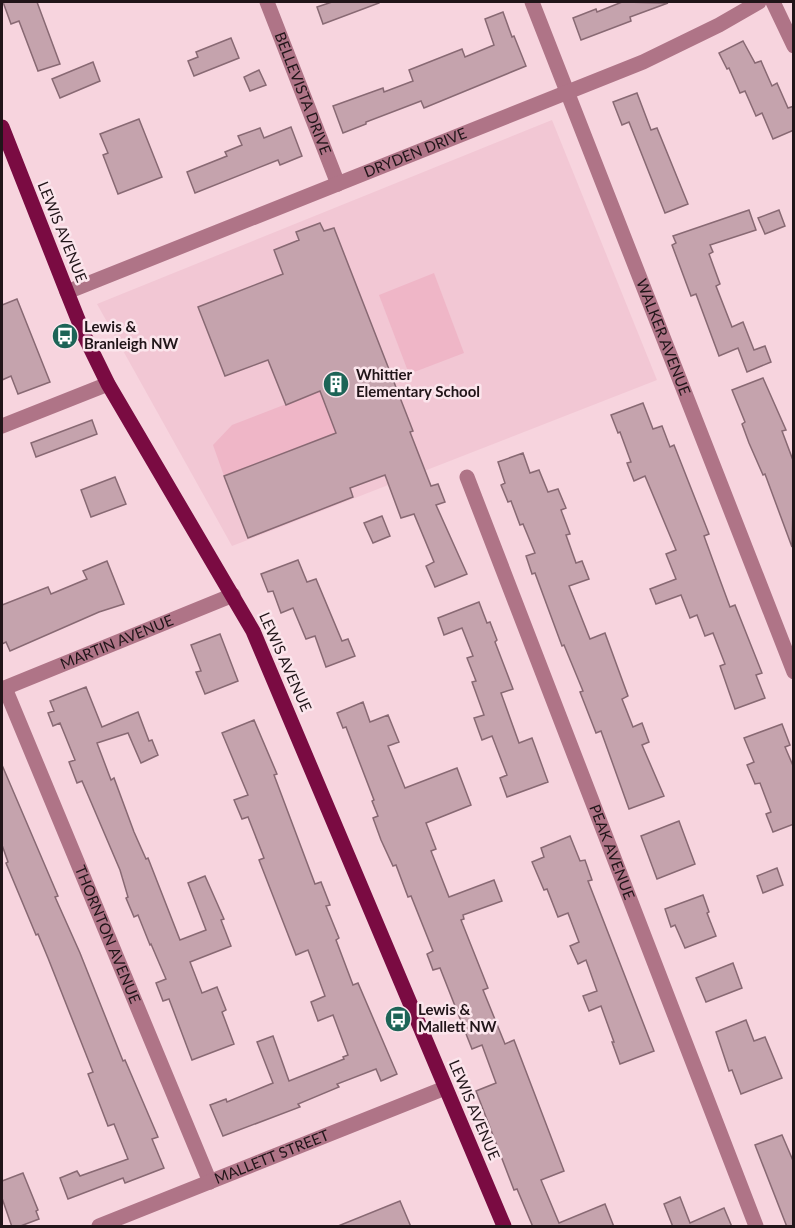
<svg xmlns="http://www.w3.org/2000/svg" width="795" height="1228" viewBox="0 0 795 1228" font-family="Lato,sans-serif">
<rect width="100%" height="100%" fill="#f7d4de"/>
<!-- built -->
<path fill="#f2c7d4" d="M552,120L657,380L232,546L97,304Z"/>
<!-- green -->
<g fill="#efb6c7">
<path d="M434,273L464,353L409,374L379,295Z"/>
<path d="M320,391L336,433L224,476L213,445L232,425Z"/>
</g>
<!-- building -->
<g fill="#c5a3ad" stroke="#886973" stroke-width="1.5">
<path d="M3,2H37L60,64L38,71L19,21L11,24Z"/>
<path d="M332,2H379V3L323,24L317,7Z"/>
<path d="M622,2L668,3L630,17L631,21L581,40L573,18L596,9L597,12Z"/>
<path d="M503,12L512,37L514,36L526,66L424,108L421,101L366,122V124L343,133L333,106L383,88L384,92L413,81L409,70L462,49L465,57L494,45L485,19Z"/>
<path d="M231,38L239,58L194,76L188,61L198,57L196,52Z"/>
<path d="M743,41L755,63L761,61L772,86L777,83L788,108L794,106V130L773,139L762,113L756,116L745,91L740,93L729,68L727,69L719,53Z"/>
<path d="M93,62L100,81L60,98L52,79Z"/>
<path d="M259,70L266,85L250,91L244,77Z"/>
<path d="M637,93L651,130L657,128L688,204L665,213L629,122L622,125L613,102Z"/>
<path d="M139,119L162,177L118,194L103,155L108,153L100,134Z"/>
<path d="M291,127L302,156L280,165L278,160L195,193L187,172L227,156L225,152L242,145L238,136L260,128L264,138Z"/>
<path d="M749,210L756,230L710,245L713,252L709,254L720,284L716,286L732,327L743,322L754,350L765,346L771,362L747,372L738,348L719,356L696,294L691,296L672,245L676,243L673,236Z"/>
<path d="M779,210L785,226L765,234L758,218Z"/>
<path d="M320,223L324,231L334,228L413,431L410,432L431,486L438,484L445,502L436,505L467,574L435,587L426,566L434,562L414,514L401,518L385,475L350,488L353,497L248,538L224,476L336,433L320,391L286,405L268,360L225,376L198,307L283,274L274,250L299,240L296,232Z"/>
<path d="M17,299L50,382L18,394L11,376L2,380V305Z"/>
<path d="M763,378L786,430L782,431L794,463L792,547L765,474L763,475L749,443L742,424L745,422L732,390Z"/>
<path d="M643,403L653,429L662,426L670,447L674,445L709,534L704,536L720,580L730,607L735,605L762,673L756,675L765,698L735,709L720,666L725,664L713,633L705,636L697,615L690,618L681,595L656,604L650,589L676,579L666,554L676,550L645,476L634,481L627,463L631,462L620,432L618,433L611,415Z"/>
<path d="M92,420L97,434L36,457L31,443Z"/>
<path d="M523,453L530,473L539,470L548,492L558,489L566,508L561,510L570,534L566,535L576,563L582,561L589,579L569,586L590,639L605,633L628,696L622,699L633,727L642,723L649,742L642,745L664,796L629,809L601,731L596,733L580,692L583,691L564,645L562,646L535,573L532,574L526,556L535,553L523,524L520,525L511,501L508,502L501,485L505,483L498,462Z"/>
<path d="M115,477L126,504L91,517L81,490Z"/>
<path d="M382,516L390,536L373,543L364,523Z"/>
<path d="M298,560L307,582L316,579L342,641L348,639L355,656L326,667L315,636L306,639L293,608L281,613L273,591L268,592L261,574Z"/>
<path d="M107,561L124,604L99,612L10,651L6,642L2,644V605L48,587L51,594L87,579L83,571Z"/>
<path d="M479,602L487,623L490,622L497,640L495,642L513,689L501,693L519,743L532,738L548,782L507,797L500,778L507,775L492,736L482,740L474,718L484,715L472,682L476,681L467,658L473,656L462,628L444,635L438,618Z"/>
<path d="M220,634L238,681L205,694L196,672L201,671L191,645Z"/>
<path d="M86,687L102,727L138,712L149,741L152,740L158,755L141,763L128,733L97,743L111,780L114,778L134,832L146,859L148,858L180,940L206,930L188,883L205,876L224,919L221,920L231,946L190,962L202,993L217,987L226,1010L222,1012L234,1044L192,1060L169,999L163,1001L156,983L166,979L151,944L150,945L138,915L134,917L126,898L128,897L120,870L82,781L77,783L69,762L75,760L60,723L53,726L48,713L54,711L50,701Z"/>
<path d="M363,702L370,722L388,715L399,742L388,746L405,788L457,768L471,805L426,823L436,849L431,851L449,897L494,880L502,901L463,915L464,919L461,920L488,988L483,990L505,1044L514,1040L564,1171L541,1180L559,1223L605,1204L614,1227H533L517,1189L514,1190L476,1091L496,1083L482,1045L472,1049L440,968L433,970L427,954L433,951L411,896L408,897L396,865L393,866L381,840L373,818L378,816L372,801L374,800L346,727L343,728L337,713Z"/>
<path d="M254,720L277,774L274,775L315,884L321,882L330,905L326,906L339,938L336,940L353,985L358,983L397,1074L381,1081L376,1069L337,1084L339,1087L298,1104L300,1107L223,1136L210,1105L226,1099L227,1102L273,1083L257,1042L273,1036L289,1081L344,1059L343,1057L348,1055L333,1015L318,1021L311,1002L325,996L308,950L296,955L259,860L264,858L248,817L242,819L234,800L248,795L222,733Z"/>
<path d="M782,724L790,745L785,747L794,768V824L773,832L766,814L771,812L760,783L755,784L747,765L754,762L744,738Z"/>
<path d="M2,765L58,896L55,897L80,953L123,1061L125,1060L158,1137L152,1139L164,1168L125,1183L123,1178L68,1199L60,1178L77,1171L80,1176L128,1159L114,1124L108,1126L88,1074L93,1072L48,958L38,934L36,935L6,863L8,862L2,845Z"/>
<path d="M679,821L695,864L657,879L641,836Z"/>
<path d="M570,836L580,861L585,860L592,880L588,881L654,1051L620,1064L612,1042H614L601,1006L589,1011L583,996L597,991L586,960L578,964L570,946L579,942L568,913L558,917L547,889L544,890L532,862L544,857L541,848Z"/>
<path d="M777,868L783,885L763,893L757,876Z"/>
<path d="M703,895L709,912L707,913L716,936L685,948L675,925L671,927L665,909Z"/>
<path d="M733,963L742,988L706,1002L696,978Z"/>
<path d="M746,1020L754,1041L765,1037L782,1078L741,1094L732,1070L729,1071L716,1032Z"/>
<path d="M782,1135L794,1163V1227H787L755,1145Z"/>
<path d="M23,1173L38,1210L36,1211L39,1219L18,1227H12L2,1198V1181Z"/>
<path d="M680,1197L690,1223L724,1208L732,1227H673L664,1204Z"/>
<path d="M400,1201L411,1227H339L338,1226Z"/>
</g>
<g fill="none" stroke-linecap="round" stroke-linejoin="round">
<!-- minor -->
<g stroke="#af7487" stroke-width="15">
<path id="s1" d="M267,2L338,184"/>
<path id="s2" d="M532,2L794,672"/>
<path d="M773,2L794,46"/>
<path id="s3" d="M67,292L643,62L719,25L759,2"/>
<path d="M2,426L108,384"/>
<path id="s4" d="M467,477L756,1226"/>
<path id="s5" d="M5,688L210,1182"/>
<path id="s6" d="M2,689L233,595"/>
<path id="s7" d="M99,1226L445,1088"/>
</g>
<!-- primary -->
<path stroke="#7a0b42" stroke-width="15" d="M2,127L67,292L85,337L108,384L253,631L504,1226"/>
</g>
<!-- icons -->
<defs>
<symbol id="bus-disc" viewBox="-11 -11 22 22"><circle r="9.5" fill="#1d6457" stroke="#fbe5ec"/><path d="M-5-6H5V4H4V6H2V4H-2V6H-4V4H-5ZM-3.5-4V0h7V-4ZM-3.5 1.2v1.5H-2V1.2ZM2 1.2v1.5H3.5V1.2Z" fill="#fff"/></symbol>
<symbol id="building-disc" viewBox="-11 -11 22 22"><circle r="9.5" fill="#1d6457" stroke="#fbe5ec"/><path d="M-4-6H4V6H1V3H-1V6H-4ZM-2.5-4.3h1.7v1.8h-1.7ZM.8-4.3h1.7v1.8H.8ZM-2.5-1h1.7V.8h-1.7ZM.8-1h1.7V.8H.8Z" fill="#fff"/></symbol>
</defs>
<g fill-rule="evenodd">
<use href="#bus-disc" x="50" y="321" width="30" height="30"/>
<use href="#building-disc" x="321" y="369" width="30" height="30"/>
<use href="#bus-disc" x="383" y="1004" width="30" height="30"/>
</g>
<g text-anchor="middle" stroke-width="5" stroke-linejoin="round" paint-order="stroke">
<!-- street labels -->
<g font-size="15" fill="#211519" stroke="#fbe5ec">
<text dy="5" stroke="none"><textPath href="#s1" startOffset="98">BELLEVISTA DRIVE</textPath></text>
<text dy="5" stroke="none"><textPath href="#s3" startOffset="375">DRYDEN DRIVE</textPath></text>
<text transform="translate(62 232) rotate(68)" y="5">LEWIS AVENUE</text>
<text dy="5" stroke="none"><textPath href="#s2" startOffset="360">WALKER AVENUE</textPath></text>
<text dy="5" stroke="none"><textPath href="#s6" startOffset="124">MARTIN AVENUE</textPath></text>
<text transform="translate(285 662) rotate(66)" y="5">LEWIS AVENUE</text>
<text dy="5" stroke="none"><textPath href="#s4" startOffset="402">PEAK AVENUE</textPath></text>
<text dy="5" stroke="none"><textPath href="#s5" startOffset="267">THORNTON AVENUE</textPath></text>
<text transform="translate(474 1110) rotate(67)" y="5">LEWIS AVENUE</text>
<text dy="5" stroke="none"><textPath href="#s7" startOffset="186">MALLETT STREET</textPath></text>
</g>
<!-- poi labels -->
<g font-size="15" font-weight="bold" fill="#211519" stroke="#fbe5ec" text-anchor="start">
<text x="84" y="332">Lewis &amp;<tspan x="84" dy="17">Branleigh NW</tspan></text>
<text x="356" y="380">Whittier<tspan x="356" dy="17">Elementary School</tspan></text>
<text x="418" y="1015">Lewis &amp;<tspan x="418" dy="17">Mallett NW</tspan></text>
</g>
</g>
<!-- border -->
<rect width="795" height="1228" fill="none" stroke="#211519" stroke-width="6"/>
</svg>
